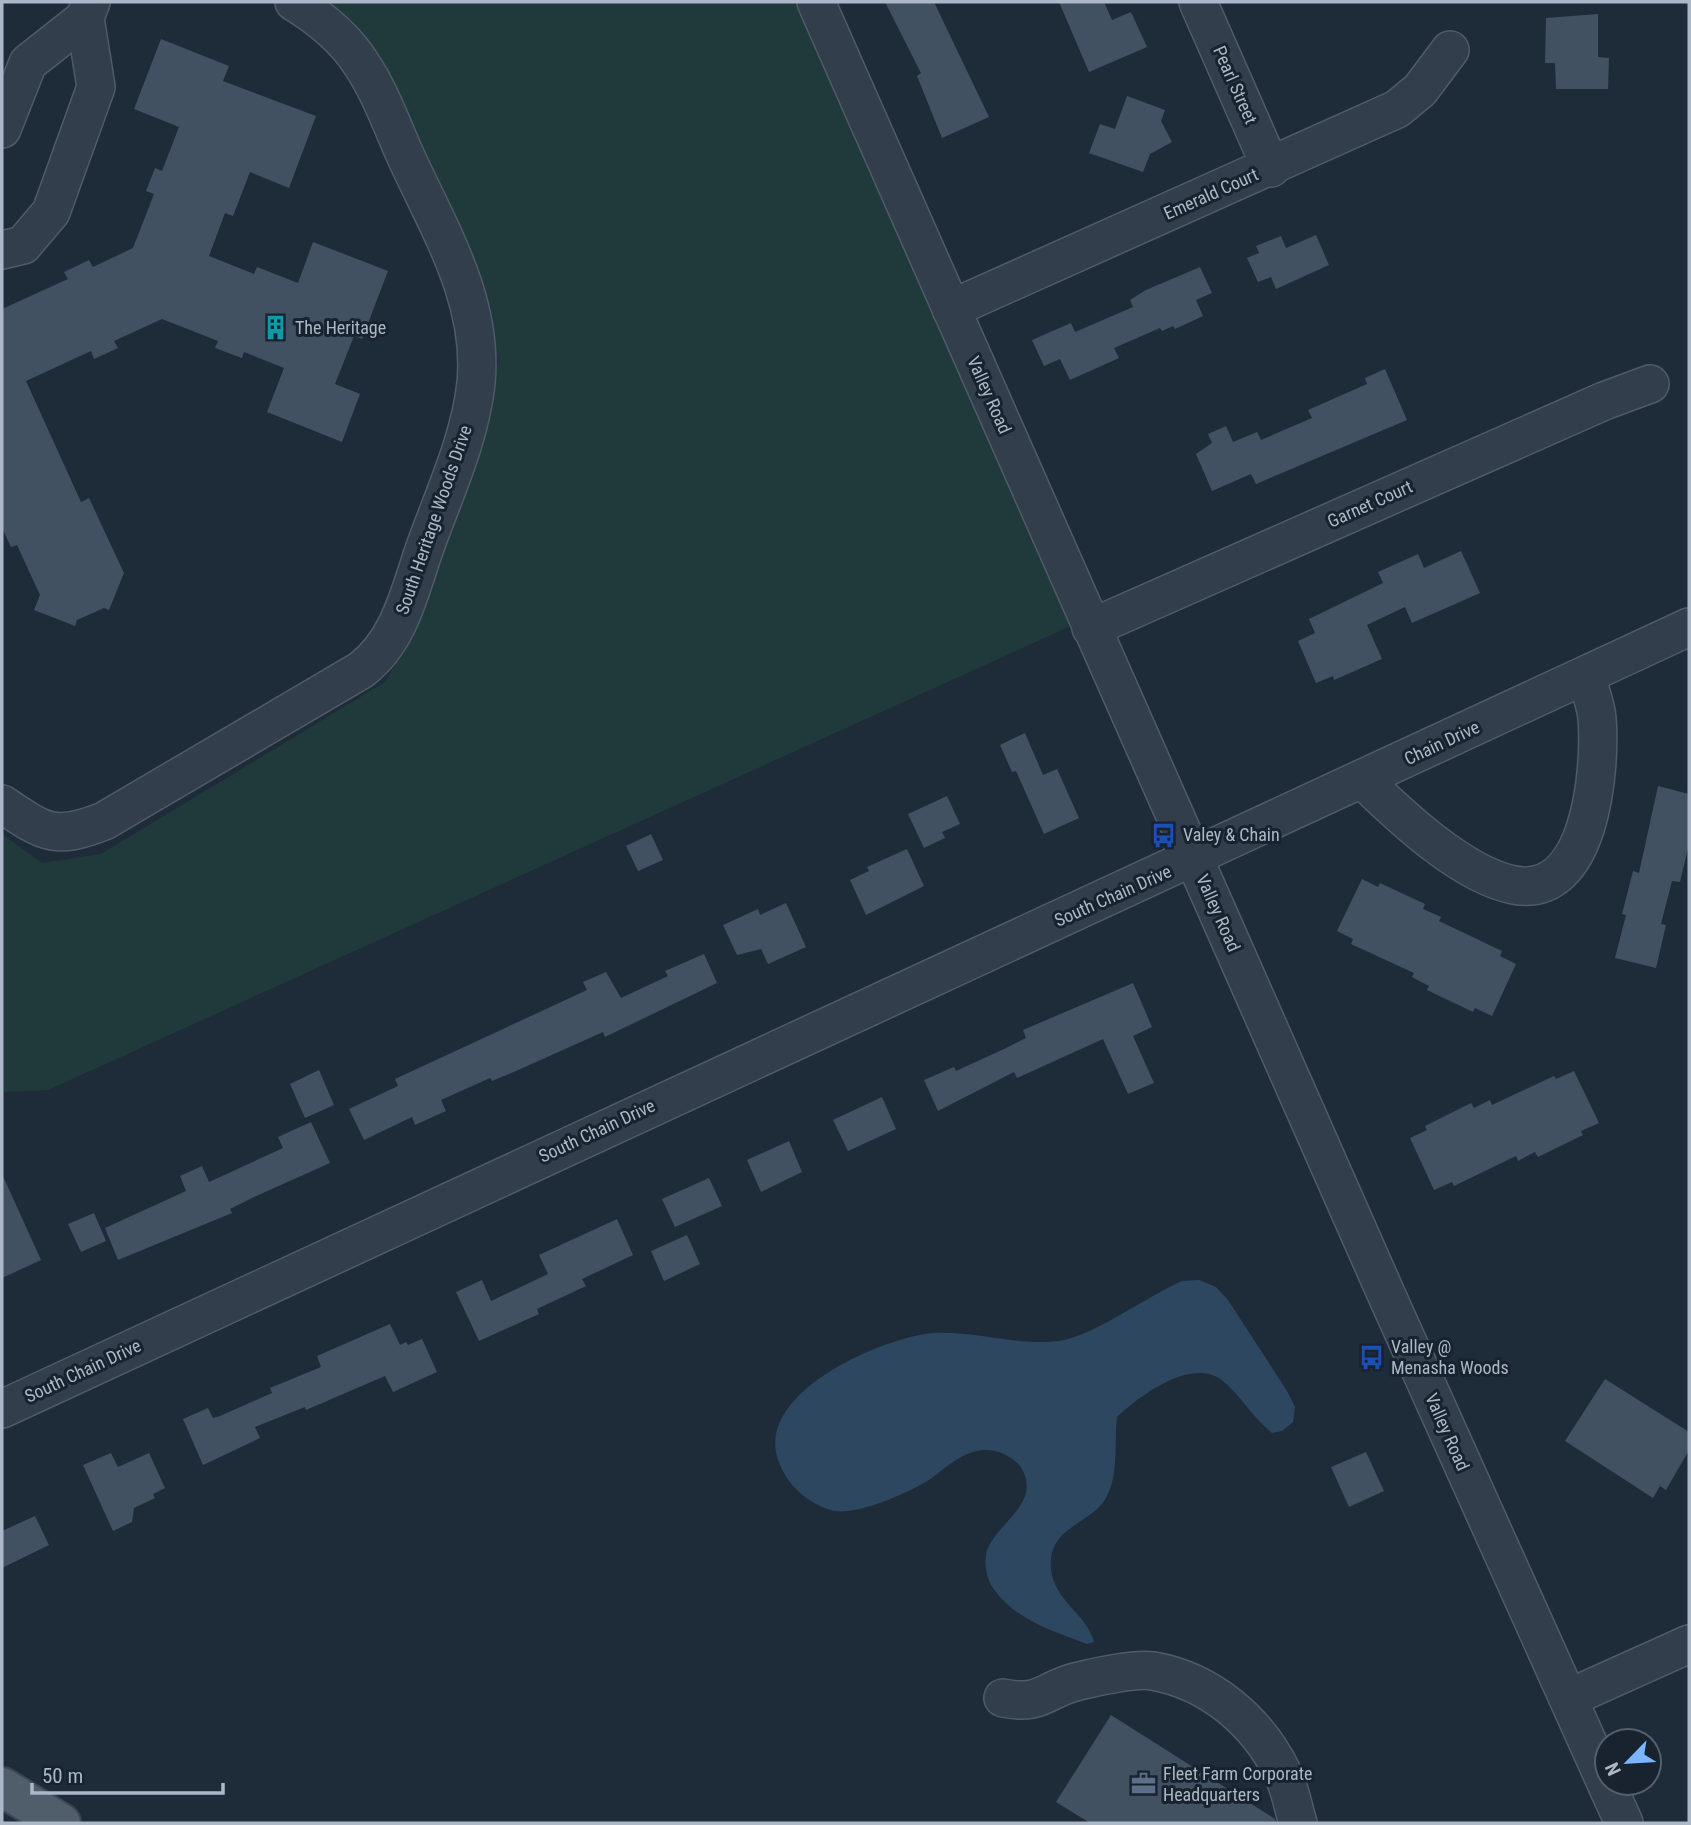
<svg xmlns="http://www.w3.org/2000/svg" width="1691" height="1825" viewBox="0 0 1691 1825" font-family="'Roboto Condensed',sans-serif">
<rect width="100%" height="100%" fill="#1e2c3a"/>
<!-- green -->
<path fill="#203a3b" d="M329,2H797L1073,625L48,1090L2,1092V834L42,863L101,854L385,682L413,634L488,424L498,362L491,321L380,61L354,23Z"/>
<!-- water -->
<path fill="#2e4761" d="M1199,1280L1216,1287L1228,1300L1287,1391L1295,1407L1293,1422L1282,1431L1272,1433C1253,1418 1242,1397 1223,1381C1193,1356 1140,1395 1117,1417C1114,1442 1119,1473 1107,1496C1093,1525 1047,1525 1051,1569C1054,1601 1087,1614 1094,1642L1087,1644C1053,1631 1015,1620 993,1588C986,1578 983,1559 988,1548C999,1522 1039,1504 1023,1471C1019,1462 1008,1455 999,1452C970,1443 950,1465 929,1480C908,1493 858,1515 835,1511C811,1506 789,1487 780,1465C749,1395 880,1338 933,1333C974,1330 1026,1348 1064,1340C1095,1334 1150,1295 1182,1281Z"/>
<!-- building -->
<g fill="#415162">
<path d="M885,2H934L989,117L942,138L917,76L921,73Z"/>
<path d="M1059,2H1104L1112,20L1131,12L1147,47L1089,72Z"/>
<path d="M1598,14V57L1609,58L1608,89H1556L1555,63H1545L1546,18Z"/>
<path d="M161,39L229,66L223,81L316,116L289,188L250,172L233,216L225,213L209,256L254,274L257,267L298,283L313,242L388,271L362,339L354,336L335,384L360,394L342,442L267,412L284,368L244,352L242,358L215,348L218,341L162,319L114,341L118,348L94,359L91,351L26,381L81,502L89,498L124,573L109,610L104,608L77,620L75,626L34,610L40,595L17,545L11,547L2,528V309L68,279L64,272L89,260L93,267L133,248L154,194L146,191L155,168L162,171L179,127L134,109Z"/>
<path d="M1127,96L1165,110L1161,121L1172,142L1150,154L1143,172L1089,153L1100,124L1115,129Z"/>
<path d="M1316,235L1329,265L1276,289L1271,277L1258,282L1247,258L1259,253L1256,246L1281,236L1286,248Z"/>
<path d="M1200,267L1212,293L1196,300L1203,316L1175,329L1173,326L1162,331L1160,328L1114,348L1119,358L1070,380L1060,359L1044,366L1032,340L1071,323L1075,332L1133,307L1130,300L1146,290Z"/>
<path d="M1385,369L1407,420L1256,484L1251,474L1212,491L1196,454L1212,443L1208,434L1226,426L1233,442L1257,432L1261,440L1312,418L1308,410L1367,384L1365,378Z"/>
<path d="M1461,551L1480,593L1412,623L1405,607L1367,625L1382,659L1334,680L1333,676L1316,683L1298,641L1315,633L1309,619L1383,583L1378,572L1418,554L1424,568Z"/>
<path d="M1025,733L1043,775L1057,769L1079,818L1044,834L1016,771L1012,772L1000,745Z"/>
<path d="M1658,786L1689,794V844L1680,882L1672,881L1661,924L1666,925L1656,968L1615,958L1626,915L1622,914L1633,871L1639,873Z"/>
<path d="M947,796L960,824L942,832L945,838L924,848L908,814Z"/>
<path d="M651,834L663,860L638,871L626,846Z"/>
<path d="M907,849L924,886L866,915L850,880L869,871L867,867Z"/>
<path d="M1362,879L1378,887L1380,883L1425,904L1423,909L1441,917L1439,921L1502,951L1500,956L1516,964L1492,1016L1475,1008L1473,1012L1427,990L1429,986L1412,977L1414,973L1351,944L1353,939L1337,931Z"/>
<path d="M786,903L806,947L768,964L761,949L737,955L723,925L758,909L760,915Z"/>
<path d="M704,954L717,983L605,1037L603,1032L516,1071L492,1081L490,1078L441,1100L446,1111L415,1125L412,1117L364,1140L349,1109L398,1086L395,1079L587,990L583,982L606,972L621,998L668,976L665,971Z"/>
<path d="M1133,983L1152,1027L1133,1036L1154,1083L1128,1094L1103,1039L1017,1078L1014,1072L938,1111L924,1080L954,1067L956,1071L1004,1049L1026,1038L1023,1030Z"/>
<path d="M319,1070L334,1105L305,1118L290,1084Z"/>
<path d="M1574,1071L1599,1123L1581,1131L1583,1135L1538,1157L1535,1152L1518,1161L1516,1156L1454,1186L1452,1182L1434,1190L1410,1138L1427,1130L1425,1126L1471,1103L1474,1108L1490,1100L1492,1105L1554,1076L1556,1079Z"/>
<path d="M882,1097L896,1129L848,1151L833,1120Z"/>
<path d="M311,1122L330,1163L254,1197L230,1209L232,1213L118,1260L105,1228L186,1191L180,1176L202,1166L209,1182L283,1148L278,1137Z"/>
<path d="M789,1141L802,1172L761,1192L747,1160Z"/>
<path d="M2,1174L41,1260L2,1278Z"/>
<path d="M709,1178L722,1206L675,1227L662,1199Z"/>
<path d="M94,1213L106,1241L81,1252L68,1224Z"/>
<path d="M617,1219L633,1255L582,1279L586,1286L537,1309L539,1314L479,1341L456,1292L482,1280L491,1301L548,1274L539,1255Z"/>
<path d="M687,1235L700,1264L664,1281L651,1251Z"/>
<path d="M390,1324L400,1345L406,1342L408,1345L422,1339L437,1372L393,1392L385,1376L306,1410L305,1407L255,1427L260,1438L203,1465L183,1419L208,1408L213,1418L220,1416L272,1393L270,1388L321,1367L317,1356Z"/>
<path d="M1605,1379L1689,1432V1450L1666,1490L1660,1486L1653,1498L1565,1441Z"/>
<path d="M1366,1452L1384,1491L1349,1507L1331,1467Z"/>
<path d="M111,1453L118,1467L149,1453L165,1488L153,1494L155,1498L134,1508L132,1522L113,1531L83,1465Z"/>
<path d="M35,1516L49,1545L2,1568V1531Z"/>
<path d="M1111,1715L1275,1819L1276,1823H1090L1056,1802Z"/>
</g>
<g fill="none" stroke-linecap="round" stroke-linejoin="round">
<defs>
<g id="minor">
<path d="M816,2L1387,1296L1624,1823"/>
<path d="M1198,2L1271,168"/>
<path d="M2,129L28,63L85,18L91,2"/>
<path d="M2,250L23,245L51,212L96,87L85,18"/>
<path d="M951,309L1397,109L1420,90L1450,50"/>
<path d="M1091,628L1604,401L1650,384"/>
<path d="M1362,779C1399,815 1462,875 1514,885C1591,900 1601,769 1597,718C1596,705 1590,690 1586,677"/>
<path d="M2,804C44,832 54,841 104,821L361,670C399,641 409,594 424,550C443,496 470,440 476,383C484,301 439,229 406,157C392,126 380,91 360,62C343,36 320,18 294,2"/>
<path d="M2,1409L1689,627"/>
<path d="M1003,1698C1043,1706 1044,1689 1079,1681C1095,1677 1137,1668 1153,1671C1210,1681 1257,1721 1282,1772C1290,1788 1293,1807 1298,1823"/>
<path d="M1569,1698L1689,1644"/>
</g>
<path id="major" d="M2,1787L61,1823"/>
</defs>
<!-- minor casing -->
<use href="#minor" stroke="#4f5b68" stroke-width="40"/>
<!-- major casing -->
<use href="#major" stroke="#3b4754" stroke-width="42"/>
<!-- minor -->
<use href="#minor" stroke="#323e4b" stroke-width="37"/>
<!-- major -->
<use href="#major" stroke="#505d6b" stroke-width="38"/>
</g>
<!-- icons -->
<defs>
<symbol id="building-bare" viewBox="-9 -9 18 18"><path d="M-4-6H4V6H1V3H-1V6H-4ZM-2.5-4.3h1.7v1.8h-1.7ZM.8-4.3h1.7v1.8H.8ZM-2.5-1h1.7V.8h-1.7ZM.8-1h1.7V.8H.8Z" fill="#0f9aa8" stroke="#18232f" stroke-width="2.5" paint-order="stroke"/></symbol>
<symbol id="bus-bare" viewBox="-9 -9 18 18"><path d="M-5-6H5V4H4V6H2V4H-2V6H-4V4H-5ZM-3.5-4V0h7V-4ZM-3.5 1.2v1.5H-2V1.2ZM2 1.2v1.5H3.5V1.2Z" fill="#1a4fb4" stroke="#18232f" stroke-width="2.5" paint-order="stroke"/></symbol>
<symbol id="office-bare" viewBox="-9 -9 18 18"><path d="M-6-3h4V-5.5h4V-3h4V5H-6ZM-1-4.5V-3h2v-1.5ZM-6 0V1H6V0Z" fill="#5c6f8a" stroke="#18232f" stroke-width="2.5" paint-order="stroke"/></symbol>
</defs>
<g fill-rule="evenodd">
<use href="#building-bare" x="258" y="310" width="35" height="35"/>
<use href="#bus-bare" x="1146" y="818" width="35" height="35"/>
<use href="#bus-bare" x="1354" y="1340" width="35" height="35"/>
<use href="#office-bare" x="1126" y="1766" width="35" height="35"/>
</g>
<g text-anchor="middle" stroke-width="6" stroke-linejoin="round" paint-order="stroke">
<!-- street labels -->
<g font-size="18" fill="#acb8c7" stroke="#18232f">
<text transform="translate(1235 85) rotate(66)" y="6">Pearl Street</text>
<text transform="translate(1211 194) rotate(-24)" y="6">Emerald Court</text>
<text transform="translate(989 395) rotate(66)" y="6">Valley Road</text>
<text transform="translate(1370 504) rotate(-24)" y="6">Garnet Court</text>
<text transform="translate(434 520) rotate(-71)" y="6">South Heritage Woods Drive</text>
<text transform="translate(1442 743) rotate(-25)" y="6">Chain Drive</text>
<text transform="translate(1113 896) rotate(-24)" y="6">South Chain Drive</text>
<text transform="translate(1218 913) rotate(66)" y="6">Valley Road</text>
<text transform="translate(597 1131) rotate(-25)" y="6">South Chain Drive</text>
<text transform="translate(83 1371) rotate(-25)" y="6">South Chain Drive</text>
<text transform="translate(1447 1432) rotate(66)" y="6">Valley Road</text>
</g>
<!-- poi labels -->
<g font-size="18" fill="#acb8c7" stroke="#18232f" text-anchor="start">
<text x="295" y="334">The Heritage</text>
<text x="1183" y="841">Valey &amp; Chain</text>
<text x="1391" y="1353">Valley @<tspan x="1391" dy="21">Menasha Woods</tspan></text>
<text x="1163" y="1780">Fleet Farm Corporate<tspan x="1163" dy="21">Headquarters</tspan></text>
</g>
</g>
<!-- border -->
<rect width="1691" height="1825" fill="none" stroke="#acb8c7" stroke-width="7"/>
<!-- north arrow -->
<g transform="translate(1628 1762) rotate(245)"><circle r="33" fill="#18232f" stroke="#535f6c" stroke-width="2"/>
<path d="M0-5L12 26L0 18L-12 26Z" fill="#7ab6ff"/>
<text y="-10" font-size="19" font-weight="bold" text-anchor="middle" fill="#acb8c7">N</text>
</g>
<!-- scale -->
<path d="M32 1783v10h191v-10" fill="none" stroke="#acb8c7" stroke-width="3.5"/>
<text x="42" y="1783" font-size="21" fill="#acb8c7" stroke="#18232f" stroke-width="5" paint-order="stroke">50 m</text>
</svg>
